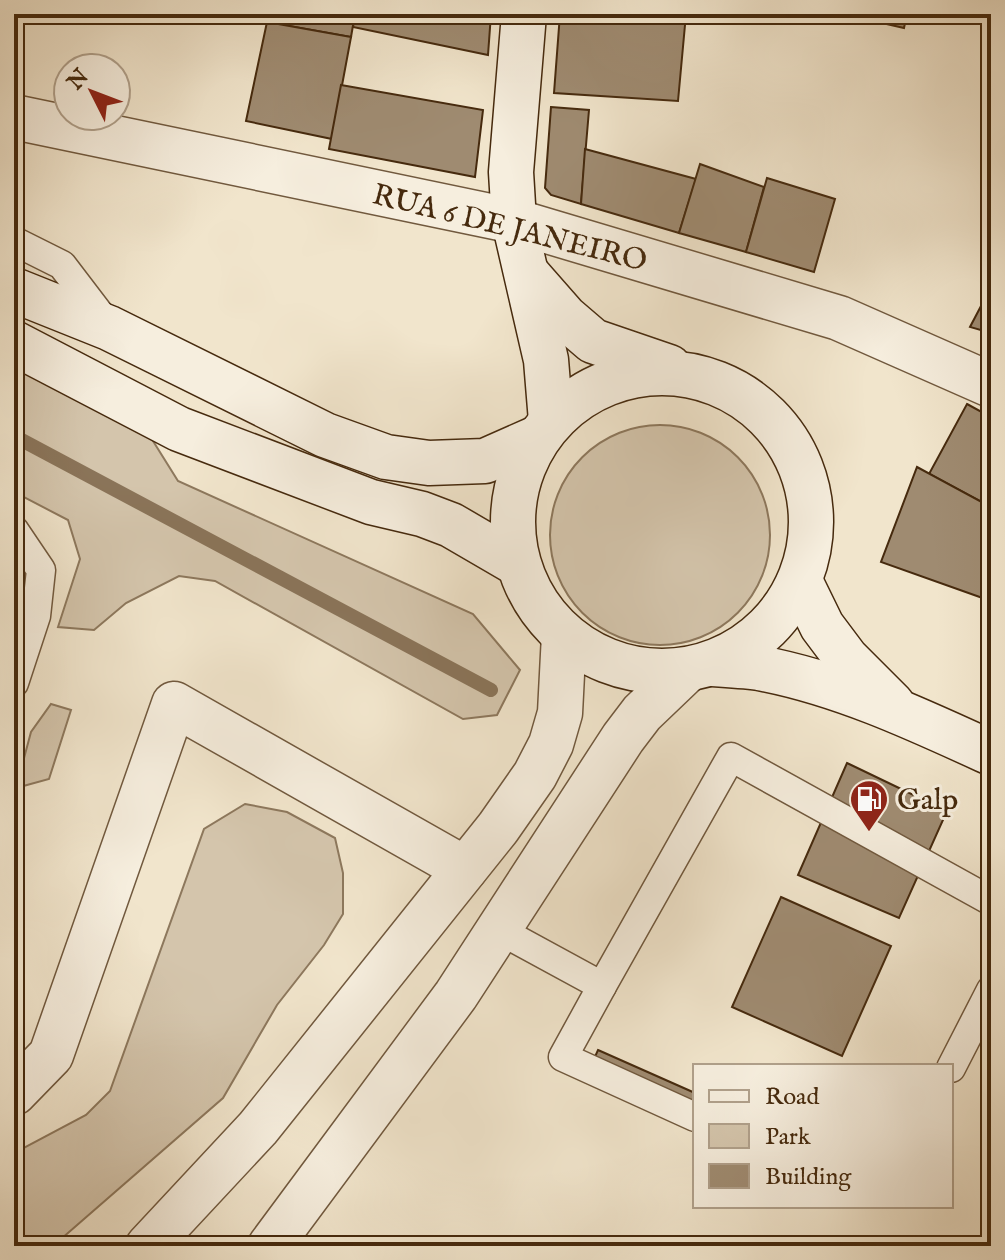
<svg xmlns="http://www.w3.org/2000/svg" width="1005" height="1260" viewBox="0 0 1005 1260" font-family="'IM FELL English',serif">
<rect width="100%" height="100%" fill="#f1e5cc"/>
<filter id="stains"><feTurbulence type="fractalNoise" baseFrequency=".0025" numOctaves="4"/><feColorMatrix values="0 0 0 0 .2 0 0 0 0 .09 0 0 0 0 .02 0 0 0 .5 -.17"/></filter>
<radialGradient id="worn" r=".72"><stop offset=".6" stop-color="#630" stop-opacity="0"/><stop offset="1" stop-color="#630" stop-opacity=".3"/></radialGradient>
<!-- green -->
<g fill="#d4c5ac" stroke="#8d785d" stroke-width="2">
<path d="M14,361L148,433L178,481L473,614L520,670L497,715L463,719L215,581L179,576L126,603L94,630L58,627L80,559L68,520L14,492Z"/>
<circle cx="660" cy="535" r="110"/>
<path d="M51,704L71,710L49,779L16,788L31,732Z"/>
<path d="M245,804L287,812L335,838L343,873V914L324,945L277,1005L223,1098L53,1246H14V1153L86,1115L110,1091L204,829Z"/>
</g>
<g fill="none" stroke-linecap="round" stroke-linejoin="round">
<!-- stream -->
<path stroke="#8a7459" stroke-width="14" d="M14,436L491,690"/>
</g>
<!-- building -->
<g fill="#9f8b71" stroke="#462a0e" stroke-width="2">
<path d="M268,14H355L351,37L267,22Z"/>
<path d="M355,14H491L488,55L353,27Z"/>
<path d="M560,14H686L678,101L554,93Z"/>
<path d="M843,14H907L904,28Z"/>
<path d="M267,22L351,37L332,139L246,121Z"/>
<path d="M341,85L483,110L475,177L329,149Z"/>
<path d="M551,107L589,110L581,204L551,195L545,188Z"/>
<path d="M585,149L696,179L679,233L581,204Z"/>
<path d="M700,164L764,187L746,252L679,233Z"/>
<path d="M767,178L835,199L814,272L746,252Z"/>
<path d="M991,287V333L970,327Z"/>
<path d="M967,404L991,417V507L929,474Z"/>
<path d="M917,467L991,507V601L881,562Z"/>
<path d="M847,763L947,811L899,918L798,875Z"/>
<path d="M781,897L891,946L842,1056L732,1007Z"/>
<path d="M598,1050L695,1093V1130L584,1081Z"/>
</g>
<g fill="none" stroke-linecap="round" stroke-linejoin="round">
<defs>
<g id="lane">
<path d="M14,241L62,265L107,324"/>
<path d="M14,530L41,570L36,616L14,683"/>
<path d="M499,930L602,986L731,757L991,901"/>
<path d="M602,986L563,1057L695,1117"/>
<path d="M951,1068L991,990"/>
</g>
<g id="street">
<path d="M14,117L514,221L839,318L991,385"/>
<path d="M14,1093L51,1055L174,704L465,869"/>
<path d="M148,1246L258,1128L498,828L535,775L551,744L560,713L564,635"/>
<path d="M270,1246L456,995L623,738L642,713L687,670"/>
</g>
<g id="secondary">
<path d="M524,14L511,172L514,221L546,360L551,421"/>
<path d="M529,276L565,317L593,341L669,367"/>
<path d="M14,290L109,328L325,435L386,457L429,463L485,461L537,438"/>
<path d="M14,343L179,429L371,502L422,514L451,525L518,564"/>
<circle cx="662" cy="522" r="149"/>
<path d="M800,581L822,626L846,658L892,704"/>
<path d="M710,664C726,665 743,666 759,668C840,683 917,719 991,753"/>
</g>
</defs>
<!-- lane casing -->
<use href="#lane" stroke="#71593e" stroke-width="31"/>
<!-- street casing -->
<use href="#street" stroke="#71593e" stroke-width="47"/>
<!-- secondary casing -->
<use href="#secondary" stroke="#462a0e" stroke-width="47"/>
<!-- lane -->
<use href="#lane" stroke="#f6eede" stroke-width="28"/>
<!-- street -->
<use href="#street" stroke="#f6eede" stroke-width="44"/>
<!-- secondary -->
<use href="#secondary" stroke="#f6eede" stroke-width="44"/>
</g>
<!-- icons -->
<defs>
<symbol id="fuel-pin" viewBox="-11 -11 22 30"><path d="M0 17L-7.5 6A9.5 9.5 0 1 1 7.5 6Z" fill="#8f2418" stroke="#f6eede"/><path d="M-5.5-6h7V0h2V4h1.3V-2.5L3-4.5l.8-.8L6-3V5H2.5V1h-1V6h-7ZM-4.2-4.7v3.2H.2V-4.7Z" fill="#fff"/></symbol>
</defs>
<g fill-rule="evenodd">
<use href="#fuel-pin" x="847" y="777" width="44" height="60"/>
</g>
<g text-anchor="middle" stroke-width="6" stroke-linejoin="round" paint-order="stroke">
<!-- street labels -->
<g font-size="30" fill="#462a0e" stroke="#f6eede">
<text transform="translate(510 227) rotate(14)" y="10">RUA 6 DE JANEIRO</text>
</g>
<!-- poi labels -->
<g font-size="30" fill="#462a0e" stroke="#f6eede" text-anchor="start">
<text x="897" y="809">Galp</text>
</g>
</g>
<!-- margin -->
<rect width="1005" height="1260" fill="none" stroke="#f1e5cc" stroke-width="48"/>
<rect x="16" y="16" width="973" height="1228" fill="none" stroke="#462a0e" stroke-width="4"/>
<rect x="24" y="24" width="957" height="1212" fill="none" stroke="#462a0e" stroke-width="2"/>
<!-- legend -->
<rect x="693" y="1064" width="260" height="144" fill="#f6eede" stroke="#b0a08b" stroke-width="2"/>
<rect x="709" y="1090" width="40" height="12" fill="#f6eede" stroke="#b0a08b" stroke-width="2"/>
<text x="765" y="1104" font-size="24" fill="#462a0e">Road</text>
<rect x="709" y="1124" width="40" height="24" fill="#d4c5ac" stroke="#b0a08b" stroke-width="2"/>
<text x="765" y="1144" font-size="24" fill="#462a0e">Park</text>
<rect x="709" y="1164" width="40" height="24" fill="#9f8b71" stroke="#b0a08b" stroke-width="2"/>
<text x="765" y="1184" font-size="24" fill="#462a0e">Building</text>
<!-- north arrow -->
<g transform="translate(92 92) rotate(312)"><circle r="38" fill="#f6eede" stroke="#b0a08b" stroke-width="2"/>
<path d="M0-6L14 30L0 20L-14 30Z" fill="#8f2418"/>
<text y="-12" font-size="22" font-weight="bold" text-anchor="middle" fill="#462a0e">N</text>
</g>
<rect width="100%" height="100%" filter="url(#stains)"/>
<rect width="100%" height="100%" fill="url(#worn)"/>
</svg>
